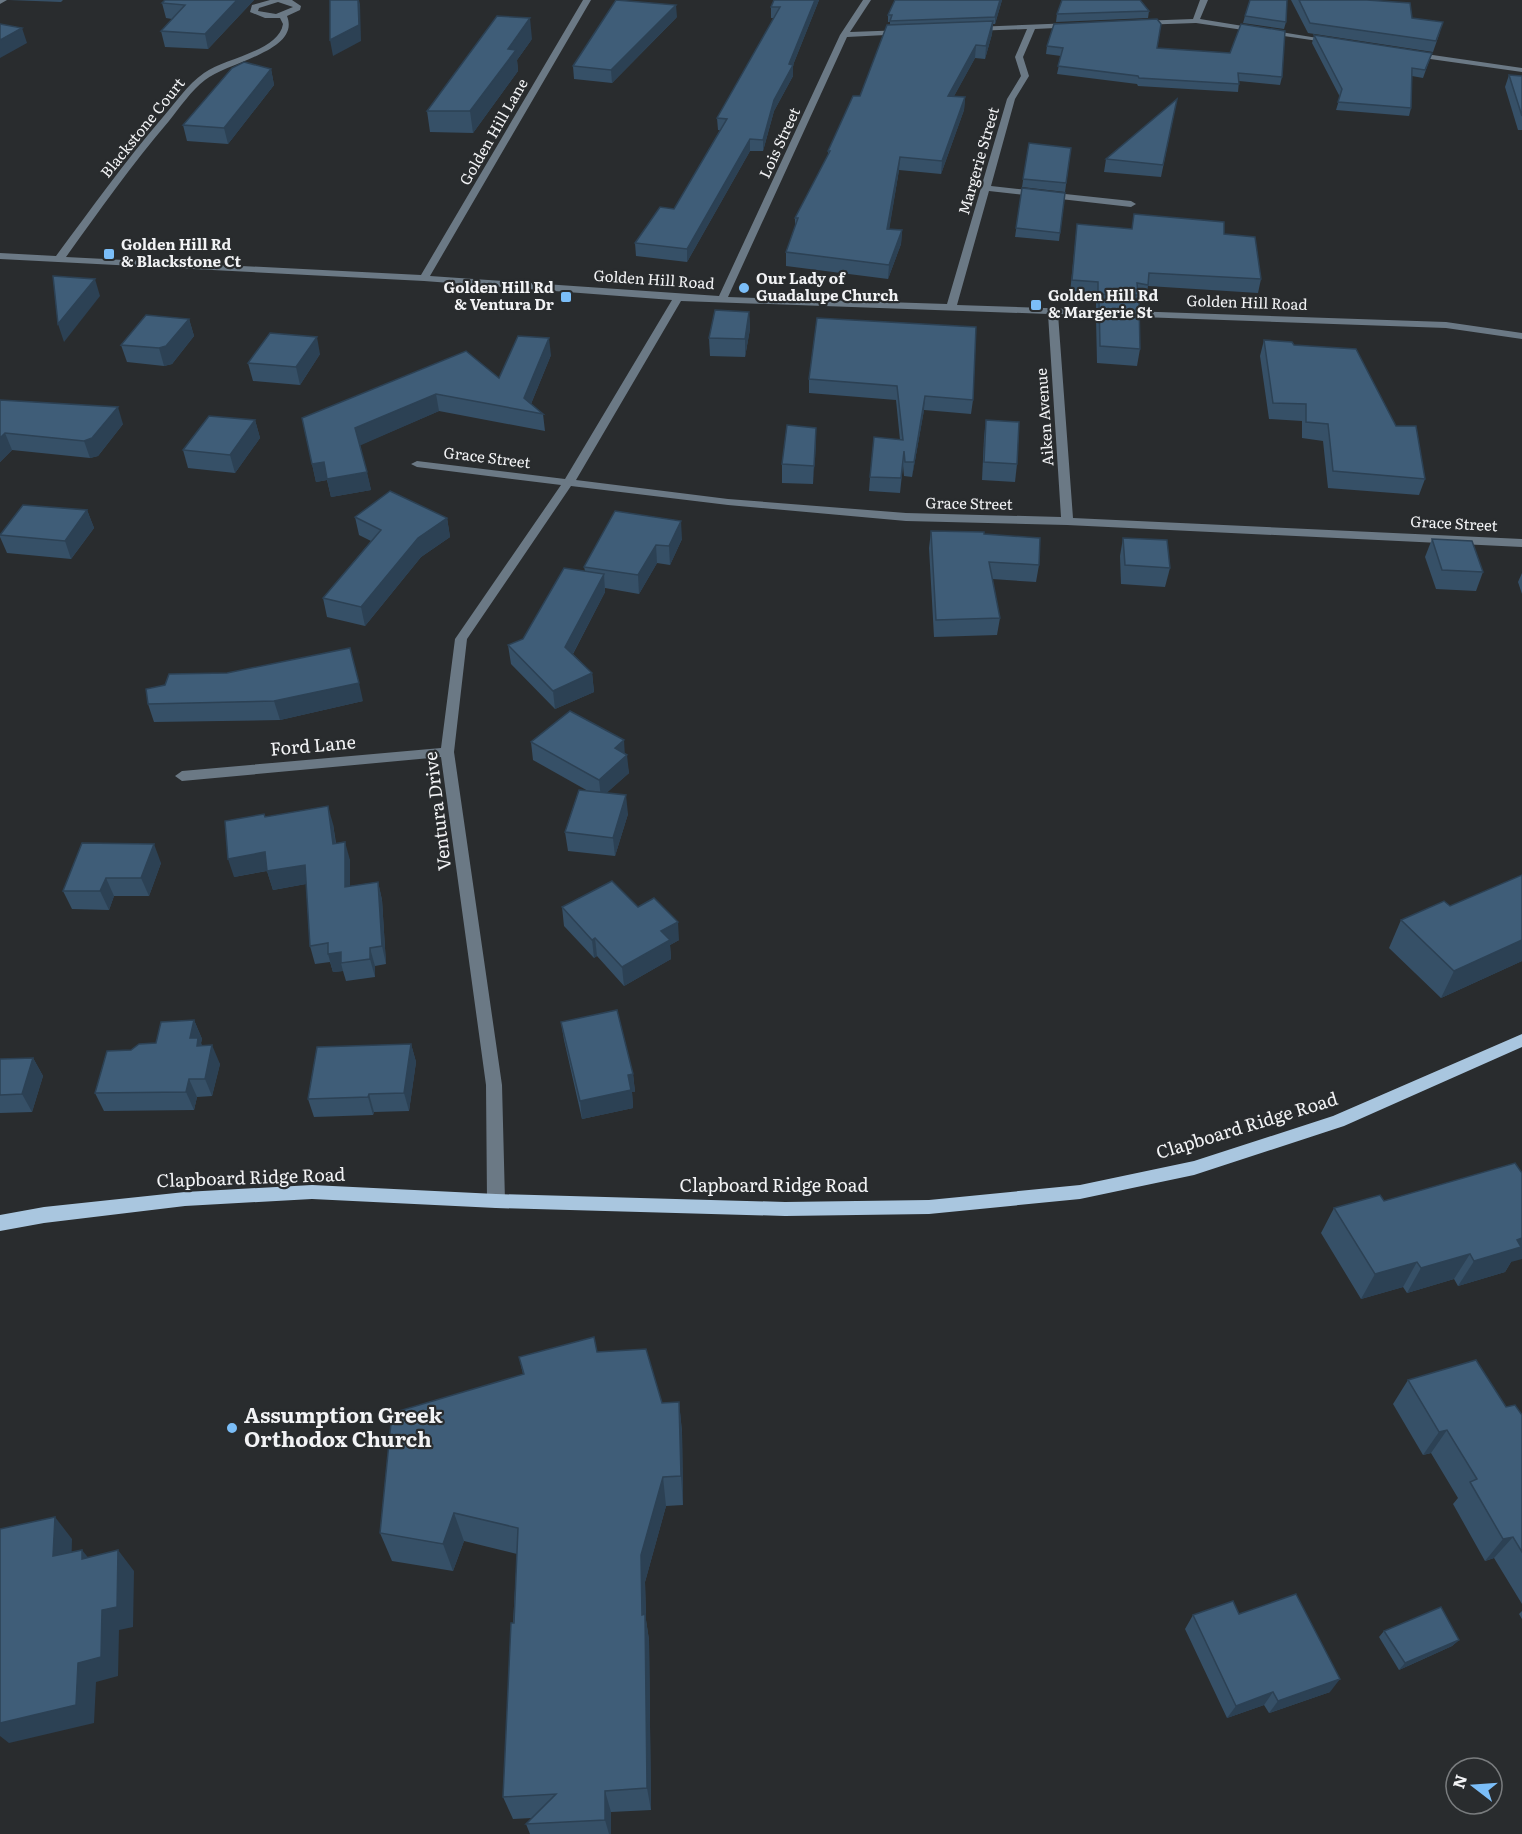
<svg xmlns="http://www.w3.org/2000/svg" width="1522" height="1834" viewBox="0 0 1522 1834" font-family="Literata,serif">
<rect width="100%" height="100%" fill="#292c2e"/>
<g fill="none" stroke-linecap="round" stroke-linejoin="round">
<!-- minor -->
<g fill="#6b7985" fill-rule="evenodd">
<path d="M0,0H7L0,4Z"/>
<path d="M270,0H292L301,6L300,10L287,16C301,51 227,62 205,80C191,91 180,107 169,121C132,164 99,211 66,257L421,275L583,0H591L430,276L719,296L840,35L863,0H871L850,32L905,30L909,32L905,34L847,37L728,297L947,304L1007,99L1021,76L1015,57L1027,29L974,31L970,29L974,27L1073,23L1077,25L1076,27L1035,29L1023,57L1029,76L1015,99L991,186L1131,201L1136,204L1131,207L989,191L957,305L1446,322L1522,333V339L1446,328L1058,314L1073,518L1522,539V547L1067,525L906,521L728,505L571,486L467,639L454,752L502,1085L505,1201L502,1206L496,1208L490,1206L487,1201L486,1085L441,757L182,781L175,776L182,771L441,748L455,639L561,485L417,467L411,464L417,461L565,479L672,300L424,281L0,259V253L56,256C91,209 125,161 163,117C176,102 187,85 204,73C225,58 279,51 283,24L280,18H265L250,12L252,5ZM278,2L293,7L276,14L258,11L259,8ZM681,301L1048,314L1061,517L906,513L728,499L576,480Z"/>
<path d="M1200,0H1208L1200,19L1336,41L1332,43L1196,23L1139,25L1135,23L1139,21L1193,19Z"/>
<path d="M1412,52L1522,68V72L1409,56V52Z"/>
</g>
<!-- major -->
<path fill="#a9c6df" fill-rule="evenodd" d="M1522,1034V1047L1344,1126L1194,1175L1080,1199L929,1214L785,1216L496,1208L312,1199L185,1206L44,1223L0,1231V1215L44,1207L185,1192L312,1185L496,1194L785,1202L929,1200L1080,1185L1194,1161L1333,1116Z"/>
</g>
<!-- wall -->
<g fill="#365067">
<path d="M9,0H63L61,2Z"/>
<path d="M254,0L208,49L165,47L161,31L172,19L166,18L162,3Z"/>
<path d="M774,0H819L793,65V76L774,111L763,151H750L687,262L636,256L635,243L674,209L720,130H718L717,118L774,18H771V7Z"/>
<path d="M895,0H1002L995,24H993L992,34L985,59L975,58L954,96L965,97L964,110L941,174L899,170L889,229L902,230L901,244L888,279L786,266V252L795,228V218L828,155V151L860,96L890,25V22H888V15Z"/>
<path d="M1291,0H1367L1412,18L1440,32L1433,52L1308,33Z"/>
<path d="M1149,11L1148,18L1056,22L1057,14Z"/>
<path d="M1245,16L1286,22L1284,29L1243,23Z"/>
<path d="M677,17L612,83L574,79L573,66Z"/>
<path d="M1314,35L1432,53L1423,78L1412,76L1411,108L1409,116L1336,110L1340,97L1312,43Z"/>
<path d="M532,39L517,60L518,71L473,133L430,132L427,111Z"/>
<path d="M1047,46L1157,48L1282,77L1280,85L1239,81L1238,92L1138,86L1137,84L1057,74L1061,56L1046,54Z"/>
<path d="M271,69L274,85L228,144L187,141L183,125Z"/>
<path d="M1509,75L1522,76V130H1518L1505,87Z"/>
<path d="M1177,99L1161,177L1104,172L1106,159Z"/>
<path d="M1029,143L1071,148L1065,192L1022,187Z"/>
<path d="M1022,188L1065,193L1059,241L1015,237Z"/>
<path d="M1077,224L1131,229L1224,234L1261,279L1258,293L1148,286L1146,298L1137,297L1136,301L1140,349L1137,366L1097,363L1096,318L1098,308H1096V295L1070,293Z"/>
<path d="M749,312L750,329L745,357L710,356L709,338Z"/>
<path d="M817,318L973,400L971,414L924,410L912,477L904,476L903,465L900,493L869,491L870,477L900,440L896,400L809,393V379Z"/>
<path d="M189,319L194,336L172,364L164,366L127,362L121,345Z"/>
<path d="M1264,340L1294,345L1396,426L1425,479L1419,495L1328,488L1323,441L1302,438V421L1269,419L1260,356Z"/>
<path d="M320,354L300,385L253,381L248,363Z"/>
<path d="M551,355L531,404L543,414L545,431L439,411L360,445L371,490L331,497L327,480L316,482L302,418L499,378Z"/>
<path d="M0,400L123,424L98,456L90,458L12,450L0,462Z"/>
<path d="M255,420L260,438L235,473L188,468L183,450Z"/>
<path d="M986,420L1017,464L1015,482L982,480L984,438Z"/>
<path d="M816,428L813,484L782,483V464Z"/>
<path d="M87,510L94,528L71,559L7,553L0,537V534Z"/>
<path d="M615,511L682,539L670,565L657,563L639,594L605,588V592L573,654L592,673L594,692L555,709L511,664L508,645L523,639L585,571L584,567Z"/>
<path d="M355,517L447,518L450,537L421,557L365,626L327,617L323,598L371,541L359,535Z"/>
<path d="M931,531L984,534L1039,565L1036,582L992,579L1000,618L997,635L934,637L929,548Z"/>
<path d="M1123,538L1170,568L1165,587L1121,584L1120,556Z"/>
<path d="M1432,539L1483,572L1476,591L1436,589L1425,557Z"/>
<path d="M1522,573V594L1518,582Z"/>
<path d="M146,689L363,701L280,720L154,722L148,704Z"/>
<path d="M531,742L625,753L629,773L606,793L628,814L615,856L568,851L565,832L588,791L533,760Z"/>
<path d="M264,814L265,817L333,824L336,843L350,860V886L378,882L382,900L386,964L375,966V977L346,981L343,971L333,972L330,962L315,964L310,946L306,884L273,890L267,871L234,877Z"/>
<path d="M82,843L161,863L149,896H114L109,910L72,909L63,891Z"/>
<path d="M1522,875V961L1441,998L1389,948L1401,920L1450,906Z"/>
<path d="M562,907H638L679,940L670,945L671,959L624,986L597,956L594,958L564,926Z"/>
<path d="M194,1020L202,1039L201,1043L202,1046L220,1064L212,1096L197,1097L194,1110L104,1111L95,1093L131,1050L156,1043Z"/>
<path d="M561,1022L633,1074L635,1092H632L633,1108L582,1119L564,1040Z"/>
<path d="M411,1044L416,1062L409,1111L374,1112L373,1115L314,1117L308,1099Z"/>
<path d="M33,1058L43,1076L32,1112L0,1113V1059Z"/>
<path d="M1384,1201L1511,1262L1505,1272L1458,1286L1454,1279L1407,1293L1403,1287L1361,1299L1321,1233L1334,1208Z"/>
<path d="M597,1352L662,1403L679,1402L682,1432L683,1505L666,1506L645,1582L646,1620L649,1640L651,1810L611,1812V1834H530L526,1824L532,1818L513,1819L503,1797L517,1554L464,1541L453,1571L392,1561L380,1533L523,1374L519,1357Z"/>
<path d="M1408,1380L1506,1407L1522,1415V1604L1494,1558L1485,1561L1453,1504L1458,1498L1431,1453L1423,1455L1393,1404Z"/>
<path d="M1522,1611V1619L1519,1614Z"/>
<path d="M1239,1614L1330,1692L1269,1713L1264,1705L1227,1718L1185,1629L1193,1615Z"/>
<path d="M1384,1631L1459,1640L1452,1646L1399,1670L1379,1637Z"/>
</g>
<!-- shaded-wall -->
<g fill="#2c4154">
<path d="M237,0H254L208,49L205,34Z"/>
<path d="M358,0H359L360,4L361,41L333,56L330,40Z"/>
<path d="M815,0H819L793,65V76L774,111L763,151V140L774,100Z"/>
<path d="M1000,0H1002L995,24V17Z"/>
<path d="M676,5L677,17L612,83L611,70Z"/>
<path d="M530,18L532,39L517,60L518,71L473,133L470,111L508,49Z"/>
<path d="M993,21L992,34L985,59L986,46Z"/>
<path d="M22,28L27,43L0,58V40Z"/>
<path d="M976,45L975,58L947,109L948,96Z"/>
<path d="M271,69L274,85L228,144L224,128Z"/>
<path d="M965,97L964,110L941,174L942,161Z"/>
<path d="M750,139V151L687,262V249Z"/>
<path d="M900,157L899,170L887,243V229Z"/>
<path d="M902,230L901,244L888,279L889,265Z"/>
<path d="M95,279L100,296L64,342L58,324Z"/>
<path d="M749,312L750,329L745,357V339Z"/>
<path d="M189,319L194,336L172,364L164,366L159,348Z"/>
<path d="M317,337L320,354L300,385L296,367Z"/>
<path d="M549,338L551,355L528,411L524,398Z"/>
<path d="M436,394L439,411L359,446L355,428Z"/>
<path d="M925,396L924,410L912,477L914,462Z"/>
<path d="M118,407L123,424L98,456L90,458L84,441Z"/>
<path d="M255,420L260,438L235,473L230,455Z"/>
<path d="M816,428V446L813,484L814,466Z"/>
<path d="M5,433L12,450L0,462V438Z"/>
<path d="M324,462L327,480L316,482L312,464Z"/>
<path d="M367,472L371,490L331,497L327,479Z"/>
<path d="M87,510L94,528L71,559L65,541Z"/>
<path d="M447,518L450,537L421,557L365,626L361,607L418,538Z"/>
<path d="M681,521L682,539L670,565L669,546Z"/>
<path d="M656,545L657,563L639,594L638,575Z"/>
<path d="M604,574L605,592L567,665L565,647Z"/>
<path d="M592,673L594,692L555,709L553,691Z"/>
<path d="M359,683L363,701L280,720L274,701Z"/>
<path d="M624,740L625,757L627,755L629,773L601,798L599,780L615,748Z"/>
<path d="M626,795L628,814L615,856L613,838Z"/>
<path d="M328,806L333,824L338,862L333,844Z"/>
<path d="M345,842L350,860V905L345,887Z"/>
<path d="M154,844L161,863L149,896L141,878Z"/>
<path d="M265,852L271,870L234,877L228,859Z"/>
<path d="M305,865L311,883L273,890L267,871Z"/>
<path d="M106,878L114,896L109,910L100,891Z"/>
<path d="M378,882L382,900L386,964L382,946Z"/>
<path d="M678,922L679,940L670,945L671,959L624,986L622,967L661,931Z"/>
<path d="M595,938L597,956L594,958L592,940Z"/>
<path d="M1522,940V961L1441,998L1454,971Z"/>
<path d="M370,948L375,966V977L370,959Z"/>
<path d="M341,952V963L343,971L333,972L328,954Z"/>
<path d="M194,1020L202,1039L201,1043L206,1056L190,1038Z"/>
<path d="M411,1044L416,1062L409,1111L404,1093Z"/>
<path d="M212,1045L220,1064L212,1096L205,1079Z"/>
<path d="M33,1058L43,1076L32,1112L22,1094Z"/>
<path d="M633,1074L635,1092H632L633,1108L582,1119L580,1101L628,1075Z"/>
<path d="M189,1079L197,1097L194,1110L186,1092Z"/>
<path d="M369,1094L374,1112L373,1115L368,1097Z"/>
<path d="M1522,1238V1259L1511,1262L1505,1272L1458,1286L1474,1261L1517,1240Z"/>
<path d="M1470,1254L1454,1279L1407,1293L1421,1268Z"/>
<path d="M1417,1262L1403,1287L1361,1299L1375,1274Z"/>
<path d="M679,1402L682,1432L683,1505L681,1476Z"/>
<path d="M1447,1430L1431,1453L1423,1455L1439,1432Z"/>
<path d="M663,1477L666,1506L645,1582L646,1620L649,1640L651,1810L647,1788L641,1555Z"/>
<path d="M454,1513L464,1541L453,1571L443,1544Z"/>
<path d="M55,1517L72,1539L71,1577L53,1556Z"/>
<path d="M1513,1537L1494,1558L1485,1561L1503,1539Z"/>
<path d="M82,1550L99,1571L82,1559Z"/>
<path d="M118,1550L134,1571L133,1627L119,1630L118,1676L96,1682L94,1723L9,1743L0,1736V1723L78,1663L102,1610Z"/>
<path d="M1459,1640L1452,1646L1399,1670L1405,1663Z"/>
<path d="M1340,1679L1330,1692L1269,1713L1278,1701Z"/>
<path d="M1273,1692L1264,1705L1227,1718L1236,1706Z"/>
<path d="M605,1791L611,1812V1834H609L605,1820Z"/>
</g>
<!-- building -->
<g fill="#3f5d78" stroke="#2c4154" stroke-width="1.5">
<path d="M165,0H237L205,34L161,31L185,5L162,3Z"/>
<path d="M330,0H358L359,25L330,40Z"/>
<path d="M616,0L676,5L611,70L573,66Z"/>
<path d="M774,0H815L789,64L793,65L774,100L763,140L750,139L687,249L635,243L660,207L674,209L727,119L717,118L780,7H771Z"/>
<path d="M895,0H1000L995,17L890,21L892,15H888Z"/>
<path d="M1062,0H1140L1149,11L1057,14Z"/>
<path d="M1250,0H1287L1286,22L1245,16Z"/>
<path d="M1299,0H1367L1410,3L1412,18L1443,22L1436,41L1310,23Z"/>
<path d="M497,16L530,18L508,49L516,50L470,111H427Z"/>
<path d="M1157,19L1161,24L1157,48L1230,53L1241,24L1285,31L1282,77L1238,73L1239,84L1139,78L1138,76L1058,66L1063,48L1047,46L1054,24Z"/>
<path d="M993,21L986,46L976,45L948,96L965,97L942,161L900,157L887,229L902,230L889,265L786,252L798,218H795L830,151H828L853,96H860L887,25Z"/>
<path d="M0,24L22,28L0,40Z"/>
<path d="M1314,35L1432,53L1425,70L1412,68L1411,108L1338,102L1342,89Z"/>
<path d="M244,62L271,69L224,128L183,125L232,68Z"/>
<path d="M1509,75L1522,76V116Z"/>
<path d="M1177,99L1163,165L1106,159Z"/>
<path d="M1029,143L1071,148L1066,183L1023,179Z"/>
<path d="M1022,188L1065,193L1060,233L1016,228Z"/>
<path d="M1134,214L1224,222V234L1255,237L1261,279L1149,273L1148,285L1137,283L1138,295L1098,294V282L1072,280L1077,224L1132,229Z"/>
<path d="M53,276L95,279L58,324Z"/>
<path d="M1099,300L1139,302L1140,349L1100,346Z"/>
<path d="M715,310L749,312L745,339L709,338Z"/>
<path d="M146,315L189,319L166,346L159,348L121,345Z"/>
<path d="M817,318L976,327L973,400L925,396L914,462H905L904,451L901,478L870,477L874,437L903,440L897,386L809,379Z"/>
<path d="M270,333L317,337L296,367L248,363Z"/>
<path d="M518,336L549,338L524,398L543,414L436,394L355,428L367,472L327,479L324,462L312,464L302,418L466,351L499,378Z"/>
<path d="M1264,340L1292,342L1294,345L1356,349L1396,426H1416L1425,479L1333,471L1328,424L1306,422V404L1273,403Z"/>
<path d="M0,400L118,407L92,438L84,441L5,433L0,438Z"/>
<path d="M209,416L255,420L230,455L183,450Z"/>
<path d="M986,420L1019,422L1017,464L984,462Z"/>
<path d="M787,425L816,428L814,466L782,464Z"/>
<path d="M390,491L447,518L418,538L361,607L323,598L381,530L355,517Z"/>
<path d="M23,505L87,510L65,541L0,535Z"/>
<path d="M615,511L681,521L669,546L656,545L638,575L584,567Z"/>
<path d="M931,531L984,532V534L1040,538L1039,565L989,562L1000,618L936,620Z"/>
<path d="M1123,538L1167,540L1170,568L1125,565Z"/>
<path d="M1432,539L1472,541L1483,572L1442,570Z"/>
<path d="M564,568L604,574L565,647L592,673L553,691L508,645L523,639Z"/>
<path d="M350,648L359,683L274,701L148,704L146,689L165,685L169,674L227,673Z"/>
<path d="M570,711L624,740L615,748L627,755L599,780L531,742Z"/>
<path d="M579,790L626,795L613,838L565,832Z"/>
<path d="M328,806L333,844L345,842V887L378,882L382,946L370,948V959L341,963V952L328,954V943L310,946L305,865L267,871L265,852L228,859L225,821L264,814L265,817Z"/>
<path d="M82,843L154,844L141,878H106L100,891H63Z"/>
<path d="M1522,875V940L1454,971L1401,920L1444,901L1450,906Z"/>
<path d="M612,881L638,907L654,898L678,922L661,931L670,940L622,967L595,938L592,940L562,907Z"/>
<path d="M617,1010L633,1074L628,1075L631,1090L580,1101L561,1022Z"/>
<path d="M194,1020L190,1038H198L197,1046L212,1045L205,1079H189L186,1092L95,1093L107,1051L131,1050L139,1044L156,1043L161,1022Z"/>
<path d="M411,1044L404,1093L369,1094L368,1097L308,1099L317,1047Z"/>
<path d="M33,1058L22,1094L0,1095V1059Z"/>
<path d="M1515,1163L1522,1173V1238L1517,1240L1521,1247L1474,1261L1470,1254L1421,1268L1417,1262L1375,1274L1334,1208L1380,1195L1384,1201Z"/>
<path d="M594,1337L597,1352L646,1349L662,1403L679,1402L681,1476L663,1477L641,1555L642,1615L645,1614L647,1788L605,1791V1820L526,1824L556,1794L503,1797L511,1623H514L518,1528L454,1513L443,1544L380,1533L392,1413L524,1374L519,1357Z"/>
<path d="M1476,1360L1506,1407L1515,1405L1522,1415V1552L1513,1537L1503,1539L1470,1482L1477,1479L1447,1430L1439,1432L1408,1380Z"/>
<path d="M55,1517L53,1556L82,1550V1559L118,1550L117,1607L102,1610L101,1657L78,1663L76,1705L0,1723V1529Z"/>
<path d="M1296,1594L1340,1679L1278,1701L1273,1692L1236,1706L1193,1615L1233,1601L1239,1614Z"/>
<path d="M1441,1607L1459,1640L1405,1663L1384,1631Z"/>
</g>
<!-- markers -->
<g fill="#7bbef8" stroke="#292c2e" stroke-width="2">
<rect x="103" y="248" width="12" height="12" rx="3"/>
<circle cx="744" cy="288" r="6"/>
<rect x="560" y="291" width="12" height="12" rx="3"/>
<rect x="1030" y="299" width="12" height="12" rx="3"/>
<circle cx="232" cy="1428" r="6"/>
</g>
<g text-anchor="middle" stroke-width="4.5" stroke-linejoin="round" paint-order="stroke">
<!-- far-street labels -->
<g font-size="15" fill="#f2f3f5" stroke="#292c2e">
<text transform="translate(143 128) rotate(-51)" y="5">Blackstone Court</text>
<text transform="translate(494 132) rotate(-60)" y="5">Golden Hill Lane</text>
<text transform="translate(780 143) rotate(-65)" y="5">Lois Street</text>
<text transform="translate(979 161) rotate(-74)" y="5">Margerie Street</text>
<text transform="translate(654 280) rotate(4)" y="5">Golden Hill Road</text>
<text transform="translate(1247 303) rotate(2)" y="5">Golden Hill Road</text>
<text transform="translate(1045 417) rotate(-94)" y="5">Aiken Avenue</text>
<text transform="translate(487 458) rotate(7)" y="5">Grace Street</text>
<text transform="translate(969 504) rotate(1)" y="5">Grace Street</text>
<text transform="translate(1454 524) rotate(3)" y="5">Grace Street</text>
</g>
<!-- far-poi labels -->
<g font-size="15" font-weight="bold" fill="#f2f3f5" stroke="#292c2e" text-anchor="start">
<text x="121" y="250">Golden Hill Rd<tspan x="121" dy="17">&amp; Blackstone Ct</tspan></text>
<text x="756" y="284">Our Lady of<tspan x="756" dy="17">Guadalupe Church</tspan></text>
<text x="554" y="293" text-anchor="end">Golden Hill Rd<tspan x="554" dy="17">&amp; Ventura Dr</tspan></text>
<text x="1048" y="301">Golden Hill Rd<tspan x="1048" dy="17">&amp; Margerie St</tspan></text>
</g>
<!-- street labels -->
<g font-size="18" fill="#f2f3f5" stroke="#292c2e">
<text transform="translate(313 746) rotate(-5)" y="6">Ford Lane</text>
<text transform="translate(438 811) rotate(-97)" y="6">Ventura Drive</text>
<text transform="translate(1247 1126) rotate(-17)" y="6">Clapboard Ridge Road</text>
<text transform="translate(251 1178) rotate(-2)" y="6">Clapboard Ridge Road</text>
<text x="774" y="1192">Clapboard Ridge Road</text>
</g>
<!-- near-poi labels -->
<g font-size="21" font-weight="bold" fill="#f2f3f5" stroke="#292c2e" text-anchor="start">
<text x="244" y="1423">Assumption Greek<tspan x="244" dy="24">Orthodox Church</tspan></text>
</g>
</g>
<!-- north arrow -->
<g transform="translate(1474 1786) rotate(287)"><circle r="28" fill="#292c2e" stroke="#797c7e" stroke-width="1.5"/>
<path d="M0-4.5L10 22L0 15L-10 22Z" fill="#7bbef8"/>
<text y="-9" font-size="16" font-weight="bold" text-anchor="middle" fill="#f2f3f5">N</text>
</g>
</svg>
